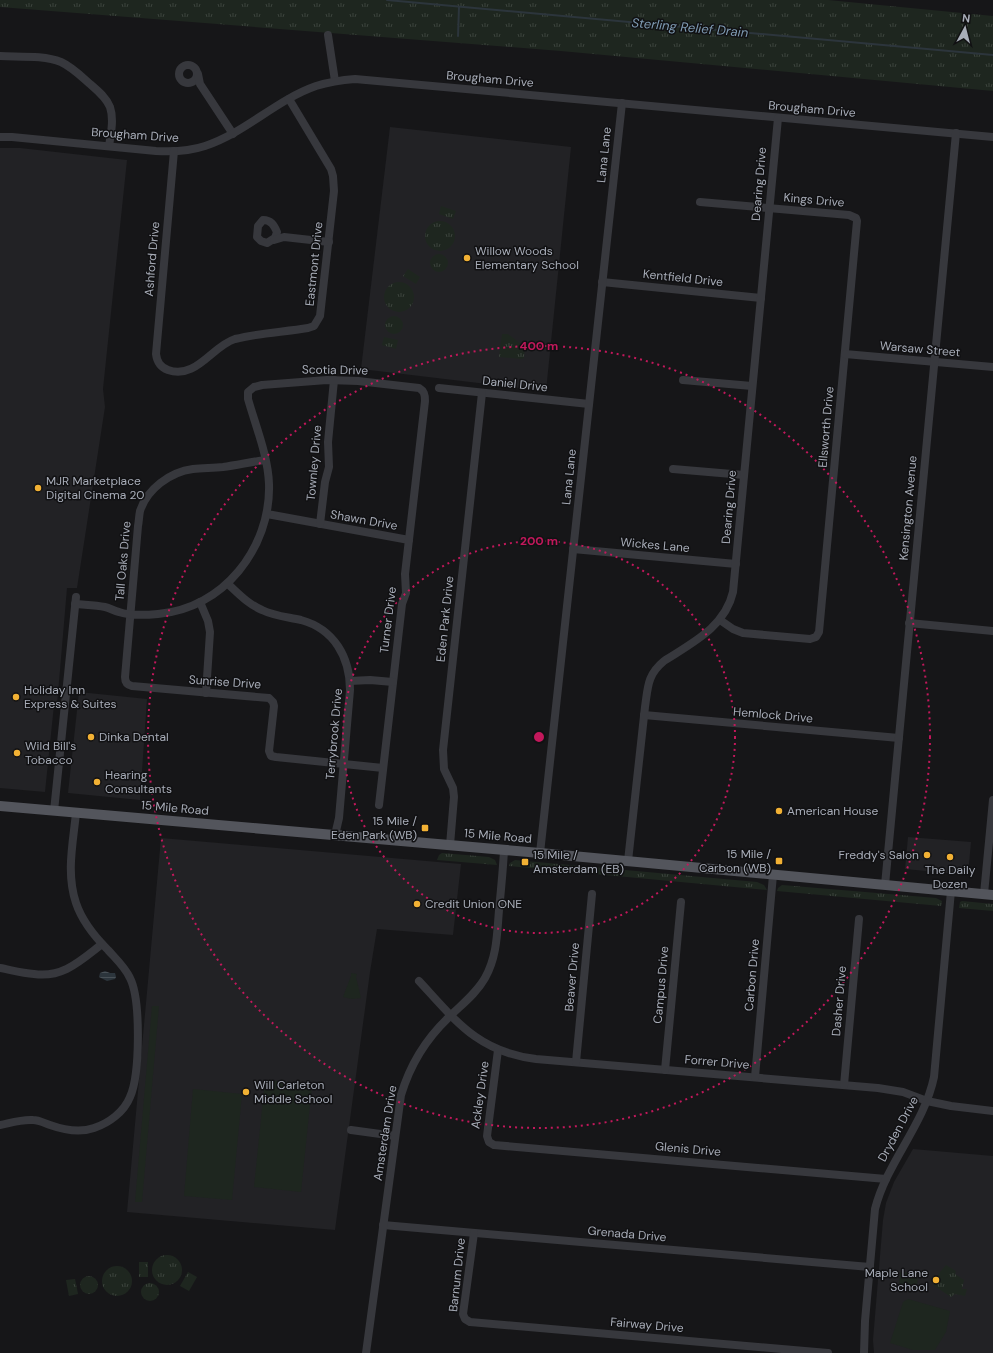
<svg xmlns="http://www.w3.org/2000/svg" width="993" height="1353" viewBox="0 0 993 1353" font-family="'DM Sans',sans-serif">
<defs>
<pattern id="grass-tufts" width="24" height="20" patternUnits="userSpaceOnUse"><rect width="24" height="20" fill="#1e261f"/><path d="M3 7l-1-3M5 7V3M7 7l1-3M15 17l-1-3M17 17v-4M19 17l1-3" fill="none" stroke="#3c433d"/></pattern>
<pattern id="water-rules" width="6" height="5" patternUnits="userSpaceOnUse"><rect width="6" height="5" fill="#2c353c"/><path d="M0 2.5h6" fill="none" stroke="#485056"/></pattern>
</defs>
<rect width="100%" height="100%" fill="#161618"/>
<!-- built -->
<g fill="#222225">
<path d="M390,127L571,147L546,391L361,369Z"/>
<path d="M0,148H20L127,160L103,389L105,407L77,588H67L57,705H54L45,792L0,788Z"/>
<path d="M79,692L147,699L140,800L68,793Z"/>
<path d="M908,837L971,842L968,875L905,869Z"/>
<path d="M161,838L461,864L453,935L377,929L370,972L335,1230L127,1212Z"/>
<path d="M913,1149L993,1156V1353H874L873,1340L883,1220L886,1203L894,1182Z"/>
</g>
<!-- grass -->
<g fill="url(#grass-tufts)">
<path d="M0,0H828L993,16V91L561,51L0,7Z"/>
<path d="M441,206L456,211L453,219L439,214Z"/>
<circle cx="440" cy="236" r="15"/>
<circle cx="439" cy="263" r="9"/>
<path d="M408,269L420,277L416,284L403,276Z"/>
<circle cx="399" cy="297" r="15"/>
<circle cx="394" cy="325" r="9"/>
<path d="M502,334H508L525,347L524,358L522,359L499,357Z"/>
<path d="M384,337L398,340L396,349L382,345Z"/>
<path d="M442,853L489,857L495,860L497,865L437,860L439,855Z"/>
<path d="M515,860L757,882L764,885L767,890L509,866L510,863Z"/>
<path d="M782,885L936,898L942,901L941,906L777,891L778,888Z"/>
<path d="M962,901L993,904V911L959,908L960,902Z"/>
<circle cx="167" cy="1270" r="15"/>
<rect x="139" y="1262" width="9" height="15"/>
<path d="M946,1265L956,1271L955,1274L964,1280L962,1289H967L965,1296L955,1294L951,1297L933,1285L934,1279Z"/>
<circle cx="117" cy="1281" r="15"/>
<path d="M188,1272L197,1277L189,1291L180,1286Z"/>
<circle cx="89" cy="1285" r="9"/>
<path d="M75,1279L78,1294L69,1296L66,1280Z"/>
<circle cx="150" cy="1292" r="9"/>
</g>
<!-- garden -->
<g fill="#1e261f">
<path d="M351,973L357,974L356,977L361,998L352,999L343,997L351,976Z"/>
<path d="M152,1006H159L142,1202H135Z"/>
<path d="M265,1080L312,1085L301,1192L254,1187Z"/>
<path d="M193,1089L242,1094L232,1200L184,1196Z"/>
<path d="M900,1272L918,1273L917,1286L899,1284Z"/>
<path d="M908,1299L950,1311L946,1332L935,1350H913L890,1343L903,1302Z"/>
</g>
<!-- water -->
<path fill="url(#water-rules)" d="M105,971L110,973H115L116,977L115,979L107,981L99,977L100,973Z"/>
<g fill="none" stroke-linecap="round" stroke-linejoin="round">
<!-- stream -->
<g stroke="#2c353c" stroke-width="2">
<path d="M387,0L993,55"/>
<path d="M458,36L459,7"/>
</g>
<!-- minor -->
<g stroke="#37383d" stroke-width="8">
<path d="M328,35L335,81"/>
<path d="M0,56C18,57 44,55 61,62C72,67 81,76 90,84C97,90 106,97 110,107C114,119 111,133 109,146"/>
<circle cx="188" cy="74" r="9"/>
<path d="M198,74L200,84L233,134"/>
<path d="M0,137H12L156,151C173,152 190,151 205,146C245,133 276,100 316,86C329,82 342,80 355,79L993,137"/>
<path d="M174,151L156,354C157,362 160,367 168,370C196,380 212,346 235,339C259,333 284,332 308,328L314,326L320,316L334,191L333,176L331,169L289,99"/>
<path d="M700,202L849,215L856,218L857,221L819,632L816,637L810,639L743,633L733,629L720,620"/>
<path d="M263,220C271,220 274,225 277,232L275,238L267,243L261,241L257,237L258,226Z"/>
<path d="M274,240L284,237L329,242"/>
<path d="M602,282L761,298"/>
<path d="M845,354L993,367"/>
<path d="M683,380L752,386"/>
<path d="M439,388L589,404"/>
<path d="M265,460C251,462 237,465 223,467C213,468 203,468 193,469C170,472 147,489 140,511C139,516 139,521 138,526L125,677C125,682 127,685 132,686L269,698L273,702L274,706L269,751L271,756L276,757L383,768"/>
<path d="M673,469L744,475"/>
<path d="M267,514L409,540"/>
<path d="M320,524L325,482L329,467L328,442L334,380"/>
<path d="M573,549L736,564"/>
<path d="M228,584C239,594 248,604 262,610C274,616 288,617 301,620C334,629 350,657 350,690L339,818L335,835"/>
<path d="M200,602L208,621L210,632L206,693"/>
<path d="M75,604C85,605 95,605 105,607C110,608 114,611 119,612C130,616 147,615 158,614C223,609 271,548 269,484C268,456 256,427 248,399V392L254,387L262,385L327,380L358,381L419,388C424,391 425,394 425,401L405,574L406,593L402,604L379,805"/>
<path d="M909,623L993,631"/>
<path d="M350,681L370,680L393,682"/>
<path d="M644,715L899,738"/>
<path d="M54,811L76,597"/>
<path d="M450,845L454,797L453,788L444,769L443,750L482,393"/>
<path d="M540,853L622,103"/>
<path d="M628,861L645,707C648,687 647,675 664,661C692,643 725,627 733,592L778,118"/>
<path d="M885,885L956,133"/>
<path d="M984,894L993,800"/>
<path d="M0,968C11,970 22,973 34,974C63,978 80,961 102,944"/>
<path d="M419,981C456,1021 478,1052 536,1059L878,1088L903,1092L927,1101L951,1106L993,1111"/>
<path d="M498,1050L487,1136L489,1142L494,1145L886,1179"/>
<path d="M576,1062L592,894"/>
<path d="M665,1070L681,902"/>
<path d="M755,1077L773,875"/>
<path d="M844,1085L859,919"/>
<path d="M0,1125C10,1123 22,1119 33,1120C39,1120 44,1123 50,1125C64,1130 80,1133 94,1128C109,1123 124,1112 130,1097C140,1075 141,1000 130,978C125,967 116,959 108,950C94,936 82,921 76,903C66,873 73,843 76,813"/>
<path d="M351,1130L395,1136"/>
<path d="M383,1225L870,1267"/>
<path d="M474,1233L463,1314L465,1319L470,1322L828,1353"/>
<path d="M366,1353L401,1095C410,1065 425,1040 448,1018C461,1005 476,994 485,978C497,957 497,934 499,910C501,890 503,870 504,850"/>
<path d="M864,1353L865,1321L875,1209C887,1162 924,1125 934,1077L951,891"/>
</g>
<!-- major -->
<path stroke="#53555c" stroke-width="10" d="M0,806L540,853L993,895"/>
</g>
<!-- distance rings -->
<g fill="none" stroke="#c2185b" stroke-width="2" stroke-dasharray="2 4">
<circle cx="539" cy="737" r="196"/>
<circle cx="539" cy="737" r="391"/>
</g>
<!-- markers -->
<g fill="#f2b134" stroke="#111113" stroke-width="1.5">
<circle cx="467" cy="258" r="4"/>
<circle cx="38" cy="488" r="4"/>
<circle cx="16" cy="697" r="4"/>
<circle cx="91" cy="737" r="4"/>
<circle cx="17" cy="753" r="4"/>
<circle cx="97" cy="782" r="4"/>
<circle cx="779" cy="811" r="4"/>
<rect x="421" y="824" width="8" height="8" rx="2"/>
<circle cx="927" cy="855" r="4"/>
<circle cx="950" cy="857" r="4"/>
<rect x="775" y="857" width="8" height="8" rx="2"/>
<rect x="521" y="858" width="8" height="8" rx="2"/>
<circle cx="417" cy="904" r="4"/>
<circle cx="246" cy="1092" r="4"/>
<circle cx="936" cy="1280" r="4"/>
</g>
<g text-anchor="middle" stroke-width="3" stroke-linejoin="round" paint-order="stroke">
<!-- street labels -->
<g font-size="12" fill="#a8adb8" stroke="#111113">
<text transform="translate(490 79) rotate(5)" y="4">Brougham Drive</text>
<text transform="translate(812 109) rotate(5)" y="4">Brougham Drive</text>
<text transform="translate(135 135) rotate(4)" y="4">Brougham Drive</text>
<text transform="translate(604 155) rotate(-84)" y="4">Lana Lane</text>
<text transform="translate(759 184) rotate(-85)" y="4">Dearing Drive</text>
<text transform="translate(814 200) rotate(5)" y="4">Kings Drive</text>
<text transform="translate(152 259) rotate(-85)" y="4">Ashford Drive</text>
<text transform="translate(314 264) rotate(-84)" y="4">Eastmont Drive</text>
<text transform="translate(683 278) rotate(6)" y="4">Kentfield Drive</text>
<text transform="translate(920 349) rotate(5)" y="4">Warsaw Street</text>
<text transform="translate(335 370) rotate(1)" y="4">Scotia Drive</text>
<text transform="translate(515 384) rotate(6)" y="4">Daniel Drive</text>
<text transform="translate(826 427) rotate(-85)" y="4">Ellsworth Drive</text>
<text transform="translate(314 463) rotate(-85)" y="4">Townley Drive</text>
<text transform="translate(569 477) rotate(-84)" y="4">Lana Lane</text>
<text transform="translate(729 507) rotate(-85)" y="4">Dearing Drive</text>
<text transform="translate(908 508) rotate(-85)" y="4">Kensington Avenue</text>
<text transform="translate(364 520) rotate(10)" y="4">Shawn Drive</text>
<text transform="translate(655 545) rotate(5)" y="4">Wickes Lane</text>
<text transform="translate(123 561) rotate(-85)" y="4">Tall Oaks Drive</text>
<text transform="translate(445 619) rotate(-84)" y="4">Eden Park Drive</text>
<text transform="translate(388 620) rotate(-83)" y="4">Turner Drive</text>
<text transform="translate(225 682) rotate(4)" y="4">Sunrise Drive</text>
<text transform="translate(773 715) rotate(5)" y="4">Hemlock Drive</text>
<text transform="translate(334 734) rotate(-85)" y="4">Terrybrook Drive</text>
<text transform="translate(175 808) rotate(5)" y="4">15 Mile Road</text>
<text transform="translate(498 836) rotate(5)" y="4">15 Mile Road</text>
<text transform="translate(752 975) rotate(-85)" y="4">Carbon Drive</text>
<text transform="translate(572 977) rotate(-85)" y="4">Beaver Drive</text>
<text transform="translate(661 985) rotate(-85)" y="4">Campus Drive</text>
<text transform="translate(839 1001) rotate(-85)" y="4">Dasher Drive</text>
<text transform="translate(717 1062) rotate(5)" y="4">Forrer Drive</text>
<text transform="translate(480 1095) rotate(-82)" y="4">Ackley Drive</text>
<text transform="translate(898 1129) rotate(-62)" y="4">Dryden Drive</text>
<text transform="translate(385 1133) rotate(-81)" y="4">Amsterdam Drive</text>
<text transform="translate(688 1149) rotate(5)" y="4">Glenis Drive</text>
<text transform="translate(627 1234) rotate(5)" y="4">Grenada Drive</text>
<text transform="translate(457 1275) rotate(-84)" y="4">Barnum Drive</text>
<text transform="translate(647 1325) rotate(5)" y="4">Fairway Drive</text>
</g>
<!-- poi labels -->
<g font-size="12" fill="#a8adb8" stroke="#111113" text-anchor="start">
<text x="475" y="255">Willow Woods<tspan x="475" dy="14">Elementary School</tspan></text>
<text x="46" y="485">MJR Marketplace<tspan x="46" dy="14">Digital Cinema 20</tspan></text>
<text x="24" y="694">Holiday Inn<tspan x="24" dy="14">Express &amp; Suites</tspan></text>
<text x="99" y="741">Dinka Dental</text>
<text x="25" y="750">Wild Bill's<tspan x="25" dy="14">Tobacco</tspan></text>
<text x="105" y="779">Hearing<tspan x="105" dy="14">Consultants</tspan></text>
<text x="787" y="815">American House</text>
<text x="417" y="825" text-anchor="end">15 Mile /<tspan x="417" dy="14">Eden Park (WB)</tspan></text>
<text x="771" y="858" text-anchor="end">15 Mile /<tspan x="771" dy="14">Carbon (WB)</tspan></text>
<text x="533" y="859">15 Mile /<tspan x="533" dy="14">Amsterdam (EB)</tspan></text>
<text x="919" y="859" text-anchor="end">Freddy's Salon</text>
<text x="950" y="874" text-anchor="middle">The Daily<tspan x="950" dy="14">Dozen</tspan></text>
<text x="425" y="908">Credit Union ONE</text>
<text x="254" y="1089">Will Carleton<tspan x="254" dy="14">Middle School</tspan></text>
<text x="928" y="1277" text-anchor="end">Maple Lane<tspan x="928" dy="14">School</tspan></text>
</g>
<!-- water labels -->
<g font-size="13" font-style="italic" fill="#7f9bb3" stroke="#111113">
<text transform="translate(690 27) rotate(5)" y="5">Sterling Relief Drain</text>
</g>
</g>
<circle cx="539" cy="737" r="6" fill="#c2185b" stroke="#111113" stroke-width="2"/>
<g font-size="12" text-anchor="middle" font-weight="bold" fill="#c2185b" stroke="#111113" stroke-width="3" stroke-linejoin="round" paint-order="stroke">
<text x="539" y="350">400 m</text>
<text x="539" y="545">200 m</text>
</g>
<!-- north arrow -->
<g transform="translate(965 28) rotate(7)" stroke="#111113" stroke-width="3" paint-order="stroke">
<path d="M0-3L7 15L0 10L-7 15Z" fill="#a8adb8"/>
<text y="-6" font-size="11" font-weight="bold" text-anchor="middle" fill="#a8adb8">N</text>
</g>
</svg>
